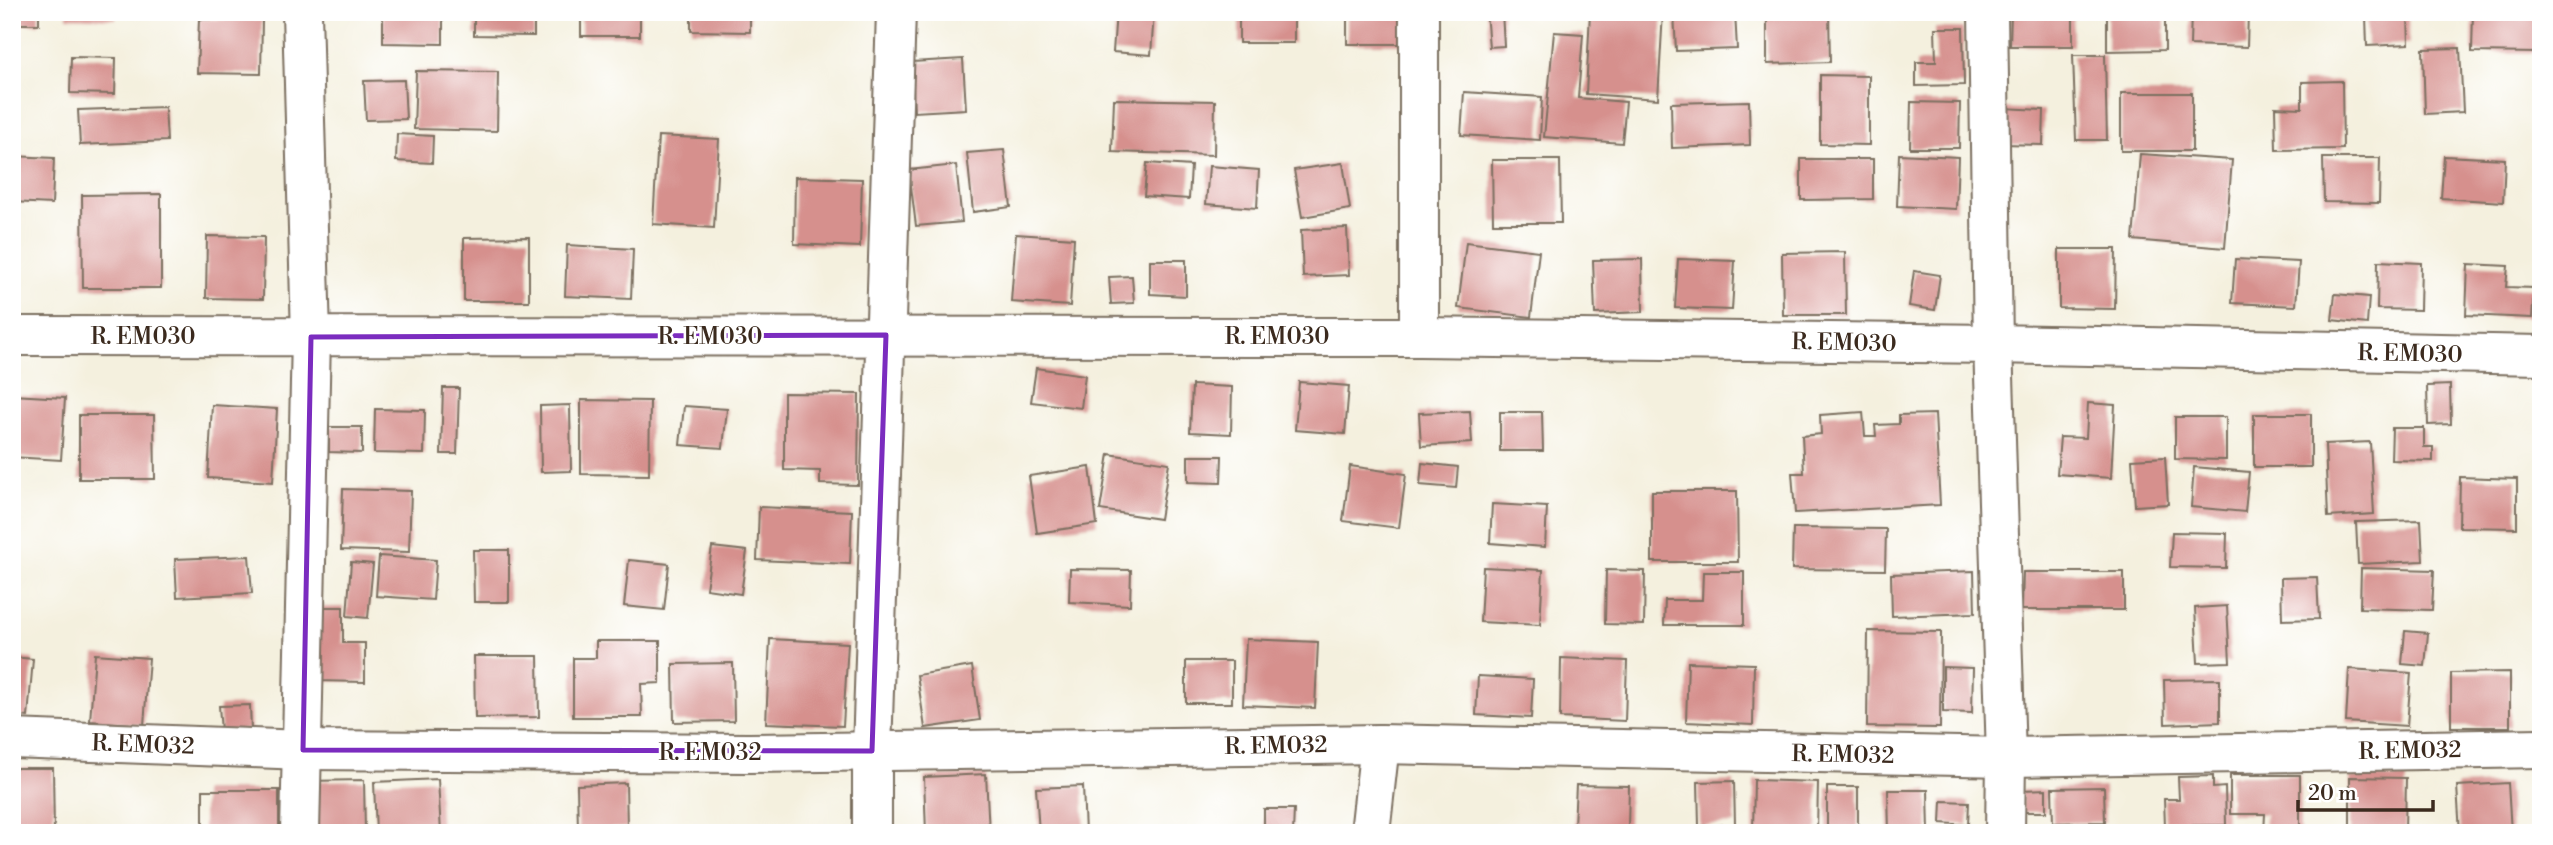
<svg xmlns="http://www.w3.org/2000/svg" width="2553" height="845" viewBox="0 0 2553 845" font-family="'Libre Bodoni',serif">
<rect width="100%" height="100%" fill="#fff"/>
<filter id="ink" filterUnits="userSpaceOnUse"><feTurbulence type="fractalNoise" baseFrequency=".0143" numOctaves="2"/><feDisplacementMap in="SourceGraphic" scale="14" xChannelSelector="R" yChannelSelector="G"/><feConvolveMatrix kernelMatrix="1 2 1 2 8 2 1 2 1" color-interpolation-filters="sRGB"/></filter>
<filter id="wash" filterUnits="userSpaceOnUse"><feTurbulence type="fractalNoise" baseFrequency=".00686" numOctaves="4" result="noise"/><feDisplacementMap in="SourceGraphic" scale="28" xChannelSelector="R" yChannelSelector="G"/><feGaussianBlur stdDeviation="1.57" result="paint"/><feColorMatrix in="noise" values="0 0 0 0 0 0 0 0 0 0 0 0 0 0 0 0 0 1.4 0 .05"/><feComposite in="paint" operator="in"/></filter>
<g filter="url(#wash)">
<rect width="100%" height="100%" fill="#f4f0de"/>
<g id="blocks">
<!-- building -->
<g fill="#d6908d">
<rect x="12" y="12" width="27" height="12"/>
<path d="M67,12H116V19L67,17Z"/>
<path d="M383,12H443V44L383,43Z"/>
<path d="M474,12H534V36L474,35Z"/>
<rect x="581" y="12" width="59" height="24"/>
<path d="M691,12H750V32L691,31Z"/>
<path d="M1116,12H1154L1151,55L1113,52Z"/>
<rect x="1239" y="12" width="55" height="31"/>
<rect x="1347" y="12" width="59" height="32"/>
<path d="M1486,12H1502L1504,46L1489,47Z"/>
<path d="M1590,12H1663L1658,99L1586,94Z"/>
<path d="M1674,12H1735L1737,49L1676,51Z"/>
<path d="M1767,12H1829L1830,62L1767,64Z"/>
<path d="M2011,12H2073V46H2010Z"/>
<path d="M2107,12H2165V50L2107,51Z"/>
<path d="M2191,12H2248L2247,47L2190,45Z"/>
<path d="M2473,12H2539L2538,53L2472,52Z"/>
<path d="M2408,15L2409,44L2367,46L2366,16Z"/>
<path d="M199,19L262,20L261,74L197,73Z"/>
<path d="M1935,28H1963L1964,85L1916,86V62H1936Z"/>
<path d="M1554,32L1583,34L1578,98L1626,102L1622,143L1544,137Z"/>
<path d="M2460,48L2463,112L2425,114L2423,49Z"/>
<path d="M2073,55H2105L2107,140H2076Z"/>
<path d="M71,57L116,58L115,94L70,93Z"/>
<path d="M963,59L966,109L914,112L912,62Z"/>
<path d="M416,71L498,72L497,131L414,129Z"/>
<path d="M1820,75L1869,76V145L1820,144Z"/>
<path d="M404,80L406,119L366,120L364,81Z"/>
<path d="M2342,81L2343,149L2276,150L2275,107L2302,108V82Z"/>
<path d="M1464,92L1542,97L1540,140L1461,135Z"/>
<rect x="2121" y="93" width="71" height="58"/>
<path d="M1114,99L1215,101L1214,155L1112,152Z"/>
<path d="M1749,101L1750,145L1672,148L1671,103Z"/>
<path d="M1911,102L1960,103L1959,148H1910Z"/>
<path d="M165,107L167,141L80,145L78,110Z"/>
<path d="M2003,108L2044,110L2043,145L2003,144Z"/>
<path d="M397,134L433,136L432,163L396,161Z"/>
<path d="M658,136L719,139L714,228L653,224Z"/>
<path d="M1004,150L1011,207L973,212L967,153Z"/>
<path d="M1899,154L1958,157L1956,209L1897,206Z"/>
<path d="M2140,154L2232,160L2225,248L2133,240Z"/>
<path d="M12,156L54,158L52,204L12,202Z"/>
<path d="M2444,156L2505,159L2503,202L2441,198Z"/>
<path d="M2323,158H2380L2379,203L2324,202Z"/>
<path d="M1801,159H1873V199L1801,200Z"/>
<path d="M1492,160H1560L1561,223H1493Z"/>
<path d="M1147,163L1191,166L1189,199L1144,196Z"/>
<path d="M1343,163L1350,209L1302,217L1294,170Z"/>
<path d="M956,165L962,222L916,226L909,170Z"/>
<path d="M1209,166L1259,170L1257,208L1206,204Z"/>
<path d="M795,177L862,179L860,247L794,244Z"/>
<path d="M161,194V288H83L82,195Z"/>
<path d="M1347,228L1349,275L1303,277L1301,230Z"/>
<path d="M1016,234L1074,238L1070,306L1011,302Z"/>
<path d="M207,236L264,237L263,299L206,298Z"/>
<path d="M529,237V301H464V238Z"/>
<path d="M1466,242L1539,251L1531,317L1458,308Z"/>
<path d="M567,245L633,249L631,299L565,296Z"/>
<path d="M2059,249H2116L2115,309L2059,308Z"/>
<path d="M1845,252L1846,315H1783L1782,253Z"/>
<path d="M1642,259L1643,312L1595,314L1593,260Z"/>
<path d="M1678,259L1735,261L1732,310L1675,308Z"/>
<path d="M2235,259L2299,262L2296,306L2232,303Z"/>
<path d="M1150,260H1186V296L1150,294Z"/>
<path d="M2378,261L2421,263L2420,310L2377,309Z"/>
<path d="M2468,264L2508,266L2506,287L2534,288L2532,318L2466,315Z"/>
<path d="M1914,271L1940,275L1935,310L1909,306Z"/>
<path d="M1132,276L1134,303L1111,304L1109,277Z"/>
<path d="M2335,294L2369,297L2367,324L2332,320Z"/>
<path d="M1036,368L1085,375L1081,408L1031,402Z"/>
<path d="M1299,382L1349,386L1345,434L1295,430Z"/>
<path d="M1192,385L1232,387L1231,434L1190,432Z"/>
<path d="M2450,385L2451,424L2428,425L2427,386Z"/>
<path d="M443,388H459L457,454H441Z"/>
<path d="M784,393L859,394L858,485L820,484V471L784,470Z"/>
<path d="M12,395L65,398L61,460L12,457Z"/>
<path d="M581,400L650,401L649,475L581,474Z"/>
<path d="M2088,403L2115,405L2111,478L2057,474L2060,437L2086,438Z"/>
<path d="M212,405L277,409L273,482L208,478Z"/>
<path d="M570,405L571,471L541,472L540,406Z"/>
<path d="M684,406L727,409L723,448L680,445Z"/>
<path d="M375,409L425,410L424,454L374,453Z"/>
<path d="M1470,411L1472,443L1421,446L1419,413Z"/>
<path d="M1500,412H1542L1543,451H1500Z"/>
<path d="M1863,412L1865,436H1876L1875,425L1899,424V415L1935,414L1940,505L1795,513L1792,473H1804L1802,436L1821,434L1820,415Z"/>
<rect x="2254" y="414" width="57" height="53"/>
<path d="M79,415H154L155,479H79Z"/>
<path d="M2175,417H2226V460L2175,459Z"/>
<path d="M329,427H362V453L329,452Z"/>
<path d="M2392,428H2424V447H2433V461L2391,460Z"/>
<path d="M2370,442L2374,514L2328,517L2325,444Z"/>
<path d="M1109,454L1169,463L1160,519L1100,510Z"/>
<path d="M1188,456H1222L1221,483L1188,482Z"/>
<path d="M2165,457L2168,504L2135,506L2132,459Z"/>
<path d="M1422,463L1458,467L1456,488L1420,485Z"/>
<path d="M1350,466L1406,474L1399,528L1343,521Z"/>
<path d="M1090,467L1097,524L1037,533L1029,476Z"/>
<path d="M2194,467L2249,472L2245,512L2191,507Z"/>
<path d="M2460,477L2517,479V528L2459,527Z"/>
<path d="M343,489L411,491L409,552L341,550Z"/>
<path d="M1652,491H1737L1738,562H1652Z"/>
<path d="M1492,504L1547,507L1545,547L1490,543Z"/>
<path d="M759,507L852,511L850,564L757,560Z"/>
<path d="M2421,520L2423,561L2358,564L2356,522Z"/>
<path d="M1793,528L1886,529L1885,570L1792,569Z"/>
<path d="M2172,532L2227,533L2226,568L2170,567Z"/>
<path d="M712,547L747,551L741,594L706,589Z"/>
<path d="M473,550H509V602H474Z"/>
<path d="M249,556L252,593L177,597L175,559Z"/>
<path d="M379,556L436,560L433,600L376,596Z"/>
<path d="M629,560L669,564L664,610L624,606Z"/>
<path d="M351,562L373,564L368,618L347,616Z"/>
<path d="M1483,567L1543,570L1540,625L1480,622Z"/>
<path d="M2361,568L2434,570L2432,610L2360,608Z"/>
<path d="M1070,569L1131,570L1130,605L1069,602Z"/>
<path d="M1606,570L1645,571L1644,625L1605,624Z"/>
<path d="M1974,571L1975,613L1892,616L1891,574Z"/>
<path d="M1703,572H1744V625H1664L1665,600H1702Z"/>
<path d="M2023,572H2124V610H2022Z"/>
<path d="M2317,577L2319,619L2282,620L2281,578Z"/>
<path d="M2227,606L2230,662L2198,663L2195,608Z"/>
<path d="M317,607H343V643H365V682L316,681Z"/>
<path d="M1868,631L1941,632L1940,728L1867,727Z"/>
<path d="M2405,631L2428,633L2425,666L2402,664Z"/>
<path d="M770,639L848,643L843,726L766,723Z"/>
<path d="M1246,639L1318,642L1315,708L1243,705Z"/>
<path d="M596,641H660V683L641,684L642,717H573V658H596Z"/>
<path d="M95,654L149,658L144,725L90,721Z"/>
<path d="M474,656H538L539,717L475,718Z"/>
<path d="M12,657L33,659L28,717L12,715Z"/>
<path d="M1561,658L1627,661L1625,721L1560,718Z"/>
<rect x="1186" y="661" width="46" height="42"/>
<path d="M1688,662L1754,664L1753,725L1686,722Z"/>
<path d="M733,663L734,721L674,722L673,664Z"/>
<path d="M972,666L980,720L925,728L917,675Z"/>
<path d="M1943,667L1973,668L1972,713L1943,712Z"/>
<path d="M2349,669L2411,673L2407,726L2346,722Z"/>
<path d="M2510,672V727H2451V673Z"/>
<path d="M1478,676L1533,679L1531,718L1476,715Z"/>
<path d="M2220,679V722L2165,724L2164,680Z"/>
<path d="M250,705L251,730L221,731L219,706Z"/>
<path d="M12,768H53L54,833H12Z"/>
<path d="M986,774L989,833H926L924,777Z"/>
<path d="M2230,775H2300V833H2264L2265,814H2230Z"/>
<path d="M2213,776V788L2225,787L2226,825L2165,826L2164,799H2179L2178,777Z"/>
<path d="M2350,777L2406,778L2405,833H2350Z"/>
<path d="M438,779L441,833H376L374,782Z"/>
<path d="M364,780L365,833H307L306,781Z"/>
<path d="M1754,780L1818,782L1817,833H1753Z"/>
<path d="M1734,781L1735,824L1699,826L1698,782Z"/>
<path d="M626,783L627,828L578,830L577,785Z"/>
<path d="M2508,783L2511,833H2460L2457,786Z"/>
<path d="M1576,785L1629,786L1628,828L1574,826Z"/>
<path d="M1083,786L1085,833H1039L1036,788Z"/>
<rect x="1827" y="787" width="31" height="46"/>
<path d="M2104,787L2105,822L2053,823L2052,788Z"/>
<path d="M2046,789V812H2022L2021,790Z"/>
<rect x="203" y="790" width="76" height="43"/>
<path d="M1888,790H1928L1929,833H1889Z"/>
<path d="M1942,801L1969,802L1968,825L1941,823Z"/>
<path d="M1264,809H1294L1293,833H1264Z"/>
</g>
</g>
</g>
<g filter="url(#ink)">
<use href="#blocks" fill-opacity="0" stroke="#7c6f61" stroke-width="2"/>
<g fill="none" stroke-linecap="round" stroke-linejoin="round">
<defs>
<g id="street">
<path d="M1419,12V337"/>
<path d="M1988,12L1993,344L2006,757L2005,833"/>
<path d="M12,336L1419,337L1993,344L2541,355"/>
<path d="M12,739L303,750L748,753L1380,744L2006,757L2541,748"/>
<path d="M300,833L311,337L302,12"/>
<path d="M872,833V751L896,12"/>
<path d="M1370,833L1380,744"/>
</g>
</defs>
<!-- street casing -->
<use href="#street" stroke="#7c6f61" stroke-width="42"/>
<!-- street -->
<use href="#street" stroke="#fff" stroke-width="38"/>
</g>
</g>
<!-- marked area -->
<path fill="none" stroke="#7b2cbf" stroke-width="5" stroke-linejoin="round" d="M886,335L872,751L303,750L311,337Z"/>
<g text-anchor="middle" stroke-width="5" stroke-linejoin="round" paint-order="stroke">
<!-- street labels -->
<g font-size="23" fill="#3b2a1e" stroke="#fff">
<text x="143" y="344">R. EM030</text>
<text x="710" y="344">R. EM030</text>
<text x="1277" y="344">R. EM030</text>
<text transform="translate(1844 342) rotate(1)" y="8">R. EM030</text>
<text transform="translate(2410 353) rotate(1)" y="8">R. EM030</text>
<text transform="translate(143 744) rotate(2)" y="8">R. EM032</text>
<text transform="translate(1276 745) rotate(-1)" y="8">R. EM032</text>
<text transform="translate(2410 750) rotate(-1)" y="8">R. EM032</text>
<text x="710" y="760">R. EM032</text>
<text transform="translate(1843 754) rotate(1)" y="8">R. EM032</text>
</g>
</g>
<!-- margin -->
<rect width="2553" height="845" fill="none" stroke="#fff" stroke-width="42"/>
<!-- scale -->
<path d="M2298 800v10h135v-10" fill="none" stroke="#3b2a1e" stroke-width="3.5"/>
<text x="2308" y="800" font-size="21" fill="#3b2a1e" stroke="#ffffff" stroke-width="5" paint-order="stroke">20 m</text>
</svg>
